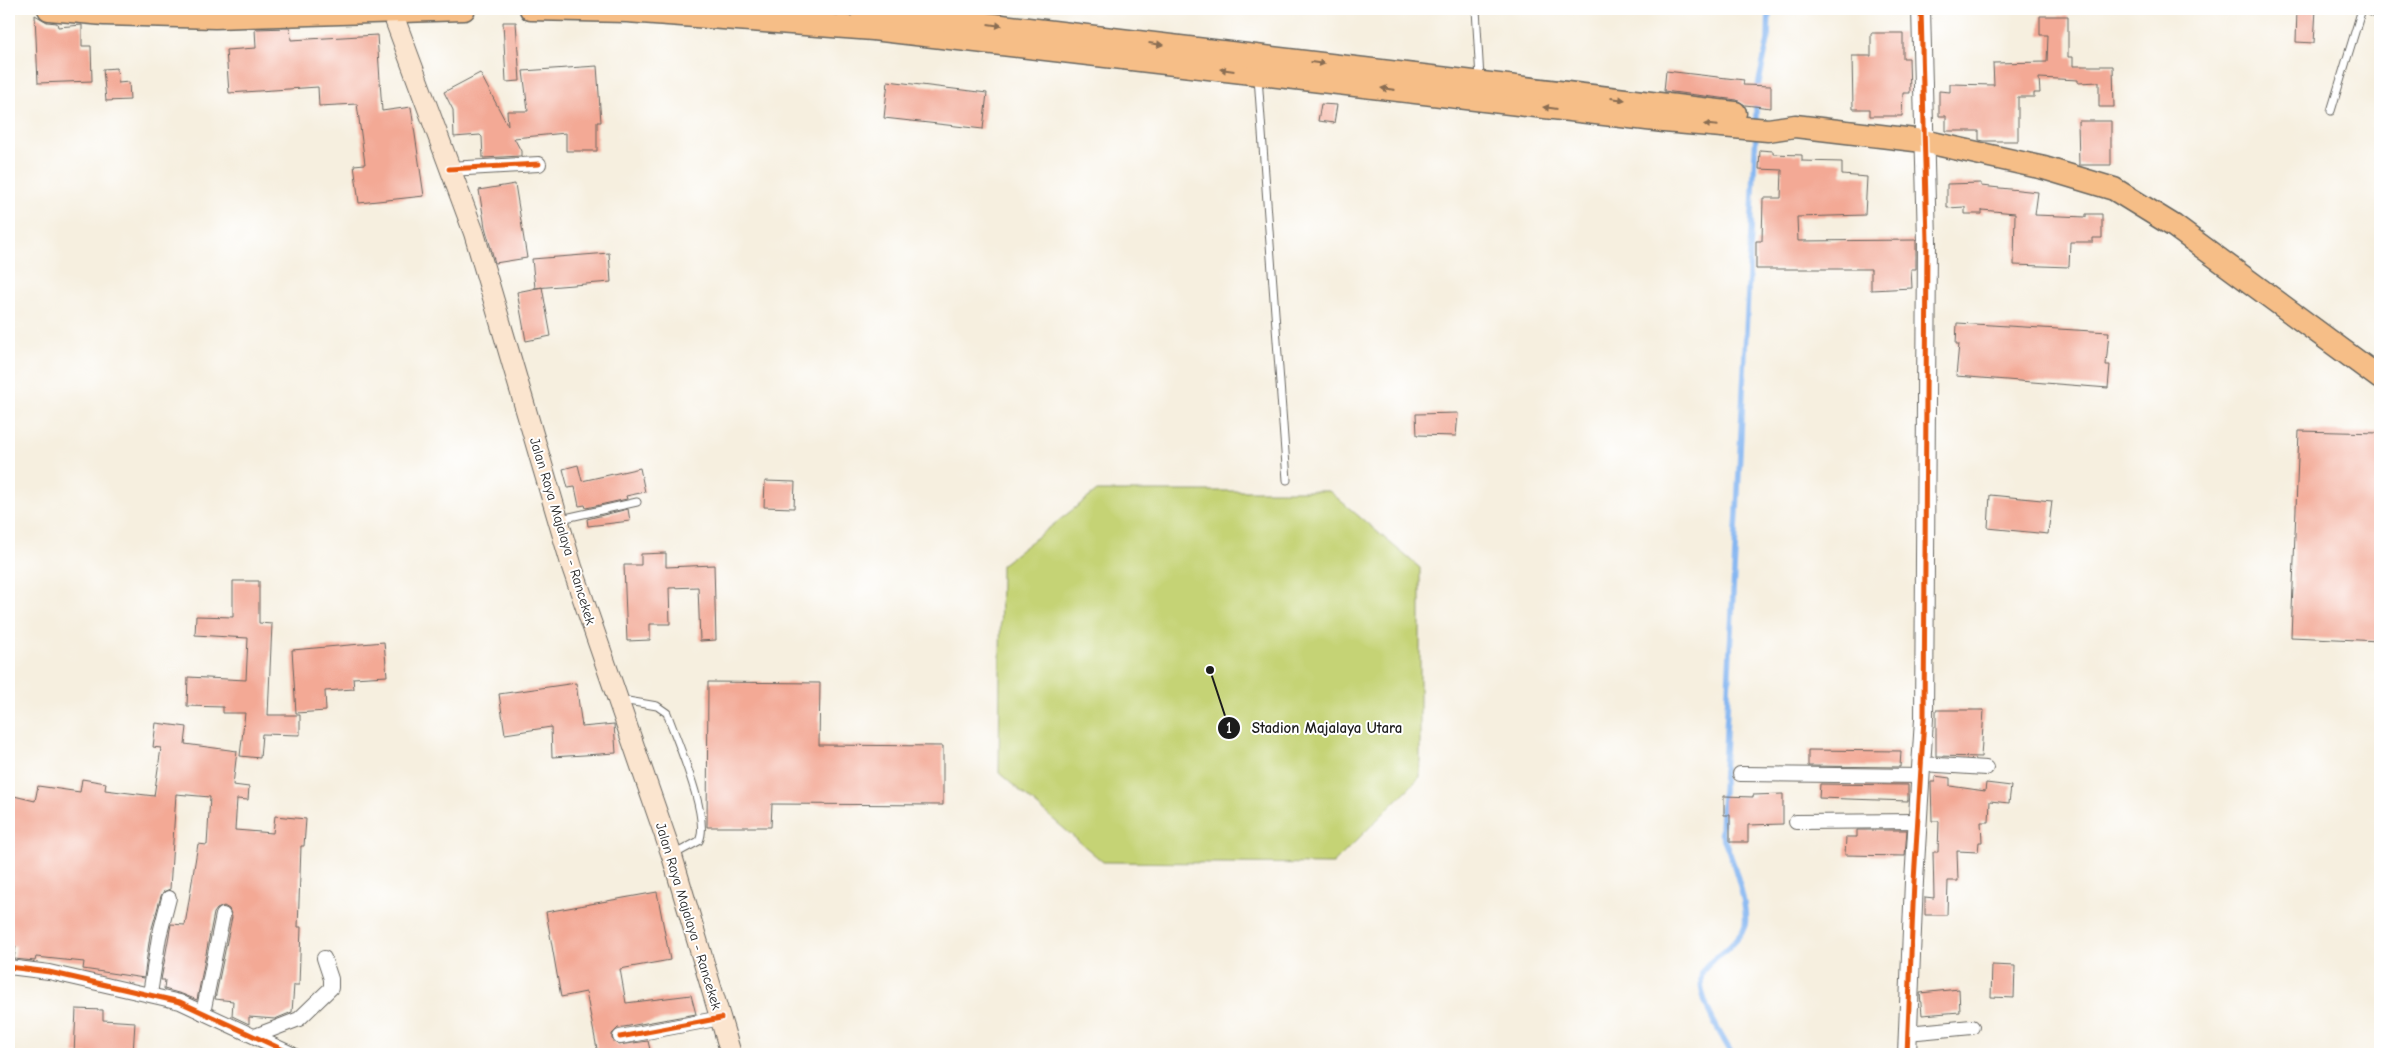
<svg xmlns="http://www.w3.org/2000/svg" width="2389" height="1063" viewBox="0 0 2389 1063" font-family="'Comic Neue',sans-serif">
<rect width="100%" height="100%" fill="#fff"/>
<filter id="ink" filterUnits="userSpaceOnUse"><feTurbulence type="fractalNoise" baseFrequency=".02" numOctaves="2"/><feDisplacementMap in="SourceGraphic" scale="10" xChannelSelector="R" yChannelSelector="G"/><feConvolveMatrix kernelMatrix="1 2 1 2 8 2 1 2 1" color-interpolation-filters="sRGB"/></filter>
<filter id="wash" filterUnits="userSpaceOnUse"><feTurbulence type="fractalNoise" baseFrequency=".0096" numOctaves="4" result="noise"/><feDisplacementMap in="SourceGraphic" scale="20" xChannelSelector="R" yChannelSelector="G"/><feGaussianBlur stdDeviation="1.12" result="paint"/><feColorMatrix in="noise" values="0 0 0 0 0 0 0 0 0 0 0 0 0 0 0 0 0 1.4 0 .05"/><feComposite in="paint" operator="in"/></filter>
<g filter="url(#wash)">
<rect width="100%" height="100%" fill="#f6efdf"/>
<!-- green -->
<path fill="#c5d375" stroke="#707848" d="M1097,491H1329L1420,568V777L1333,864L1103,862L999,773L1001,565Z"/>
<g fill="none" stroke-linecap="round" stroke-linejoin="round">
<!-- stream -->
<g stroke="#84b6f1" stroke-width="5.5">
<path d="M1757,91L1768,40L1769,9"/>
<path d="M1756,100V123"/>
<path d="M1732,1054C1721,1035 1696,996 1702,973C1705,963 1720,956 1727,949C1733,943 1743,934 1745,925C1749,904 1730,852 1721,832L1756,132"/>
</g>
</g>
<g id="blocks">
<!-- building -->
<g fill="#f3a995">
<path d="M2297,9H2316L2314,43L2296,42Z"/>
<path d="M35,15L47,22L57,23L58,27L82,25V46H91L92,81L38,83Z"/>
<path d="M2040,16H2068V57H2073V66H2113L2114,107H2099V82L2078,83V80L2039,78L2040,93H2034V97H2018V141H1984L1979,140V131H1946V116H1939V91L1950,92V84L1994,85L1993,63L2047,62L2048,35H2040Z"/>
<path d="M503,22H516L520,81L506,82Z"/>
<path d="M290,28L291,40L377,35L382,111L411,107L424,196L359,203L354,165L365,164L357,104L319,106L318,87L229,93L226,50L256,48L255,29Z"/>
<path d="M1871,33H1903V58H1909L1910,93H1903L1902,116H1870V109H1853L1852,56H1871Z"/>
<path d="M597,66L601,122H597V151H566V133L514,138L521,151V156L483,158L482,137L480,135L454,137L453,110L444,92L480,73L508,126L507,111H528L523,71Z"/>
<path d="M117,68L118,83L129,82L130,100L106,101L103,69Z"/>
<path d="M1666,71L1744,80L1743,85L1771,86V108L1745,105L1737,100L1664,91Z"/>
<path d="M888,81L987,93L983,129L884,118Z"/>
<path d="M1321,104L1337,105L1334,123L1318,121Z"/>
<path d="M2078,121H2111V165H2079Z"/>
<path d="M1760,150L1773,151V154L1802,155V161L1842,162V175L1867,177L1865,215L1797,217L1798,241L1916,240V269H1911L1912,288L1871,290V269H1756V241H1762L1763,198H1781L1782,170L1759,169Z"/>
<path d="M1981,183V186L2038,192L2035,215L2086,217V214H2102V238H2093V242H2070L2069,267L2014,265L2015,213L1982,210V214H1965V207L1947,208V184Z"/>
<path d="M515,184L527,258L495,263L485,227L479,190Z"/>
<path d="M609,253L611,282L535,288L532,259Z"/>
<path d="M542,287L551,336L526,341L517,292Z"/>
<path d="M1957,323L2109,332L2106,365H2110L2108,388L1956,376L1959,344H1956Z"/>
<path d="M1458,413L1456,436L1417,435L1416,414Z"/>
<path d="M2299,431L2380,433V641L2291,637Z"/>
<path d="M578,465L582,481L640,468L645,492L626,496L627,499L586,508L585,505L579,506L575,487L568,488L563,469Z"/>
<path d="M765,481L795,482L794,508L764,507Z"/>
<path d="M1990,495L2052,501L2048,534L1988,528Z"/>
<path d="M628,509L630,521L588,526L587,519Z"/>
<path d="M666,553V567L714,565L716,640L700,641L698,587L669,588L670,624H650V640L627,641L624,565H641V554Z"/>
<path d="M233,581H259V623L272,624L268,715H300V735L262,734L260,758L240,756L245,713H223V707L187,706L188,677L246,680L248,638L195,635L196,616L233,617Z"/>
<path d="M384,642L387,676L353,678L354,689L325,691L326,711L296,713L292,650Z"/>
<path d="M708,682L820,683L819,745L943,746V805L772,804L771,827H707Z"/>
<path d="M576,683L582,727L614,724L616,753L552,757L551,727L505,734L499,694Z"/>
<path d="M1936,710H1984L1981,757L1936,756Z"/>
<path d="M156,723L187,727L185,744L237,751L233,785L249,787L248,800L237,799L235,830L273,833L275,816L306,819L304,846H301L300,875L298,927H301L299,985H294L292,1012L275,1019L249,1017V1024L232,1016L233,1001L215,999L232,917L229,909L224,906L217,909L214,913L197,1000L182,994L164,989L165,980H161L171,924L185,925L198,844L207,845L210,797L176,794L170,889L163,892L161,896L150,935L144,978L83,969L84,962L36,957L35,961L14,959L16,946L9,945V820L14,796L35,801L38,786L80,792L82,779L106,783L105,790L154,796L161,748L153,747Z"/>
<path d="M1808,750L1901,751L1900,767L1808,766Z"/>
<path d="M1935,776L1950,778V786L1985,791L1986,783L2011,786L2009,803L1990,801L1989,822H1981L1982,842H1979L1978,852L1957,851L1958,881H1948L1947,915H1925V897L1934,898L1933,852H1938L1939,821H1932L1931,782H1935Z"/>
<path d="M1820,784L1908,785V801L1819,798Z"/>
<path d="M1783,794V824L1748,825V842H1730V815H1724V796L1753,797V795Z"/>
<path d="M1857,830H1907L1905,856L1845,855L1846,837H1857Z"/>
<path d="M657,892L670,960L620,969L626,1003L691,995L696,1014L618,1028L612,1034V1039L618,1045L648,1041L651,1054H598L586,992L561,997L546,912Z"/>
<path d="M1992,965L2015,966L2014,998L1991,997Z"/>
<path d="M1959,989L1960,1012L1922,1015L1920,993Z"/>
<path d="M76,1009L103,1010V1020L135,1022L133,1054H74Z"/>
</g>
</g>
</g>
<g filter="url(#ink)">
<use href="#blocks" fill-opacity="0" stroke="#686660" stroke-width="1"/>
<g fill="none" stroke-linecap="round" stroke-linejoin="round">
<defs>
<g id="service">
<path d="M1476,9L1480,79"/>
<path d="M1258,77L1287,480"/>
<path d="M2331,111L2362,9"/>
<path d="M561,519L637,502"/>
<path d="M622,700L657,706L667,713C676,739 711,818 699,841L673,855"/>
</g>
<g id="minor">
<path d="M2373,9L2380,12"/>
<path d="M449,169L539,164"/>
<path d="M1922,764L1986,768"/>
<path d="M1740,774L1922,776"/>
<path d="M1796,822L1919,821"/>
<path d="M9,967L49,972L180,1002L292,1054"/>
<path d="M150,994L159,937L169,898"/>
<path d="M203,1013L223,915"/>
<path d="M1907,1033L1972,1027"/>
<path d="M255,1036L299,1019L331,988V979L324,958"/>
<path d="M620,1037L721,1018"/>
</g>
<path id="tertiary" d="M1907,1054L1914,881L1924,719L1927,241L1921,9"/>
<path id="secondary" d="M391,9L474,233L572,567L672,856L731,1054"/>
<g id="primary">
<path d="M49,9L104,14L215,17L464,9"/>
<path d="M531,9L627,11L873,29L1664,121L1768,130L1795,126L1923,141L2044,168L2114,189L2174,226L2380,378"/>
<path d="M860,9L1735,113"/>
</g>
</defs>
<!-- service casing -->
<use href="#service" stroke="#686660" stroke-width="9"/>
<!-- minor casing -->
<use href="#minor" stroke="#686660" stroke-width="16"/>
<!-- tertiary casing -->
<use href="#tertiary" stroke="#686660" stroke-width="20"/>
<!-- secondary casing -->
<use href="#secondary" stroke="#686660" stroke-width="22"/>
<!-- primary casing -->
<use href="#primary" stroke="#686660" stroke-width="25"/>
<!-- service -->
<use href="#service" stroke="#fff" stroke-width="7"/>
<!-- minor -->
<use href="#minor" stroke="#fff" stroke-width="14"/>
<!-- tertiary -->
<use href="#tertiary" stroke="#fff" stroke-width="18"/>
<!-- secondary -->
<use href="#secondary" stroke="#fbe5cf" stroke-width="20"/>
<!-- primary -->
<use href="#primary" stroke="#f6be87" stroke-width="22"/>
<defs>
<g id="cycleway">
<path d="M449,169L539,164"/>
<path d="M9,967L49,972L180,1002L292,1054"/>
<path d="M620,1037L721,1018"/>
<path d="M1907,1054L1914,881L1924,719L1927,241L1921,9"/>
</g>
</defs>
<!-- cycleway casing -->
<use href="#cycleway" stroke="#fff" stroke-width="8"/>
<!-- cycleway -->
<use href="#cycleway" stroke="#e8590c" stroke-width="5"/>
</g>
<!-- one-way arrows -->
<defs><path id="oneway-solid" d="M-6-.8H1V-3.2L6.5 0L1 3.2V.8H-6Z" transform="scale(1.25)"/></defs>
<g fill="#896d52">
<use href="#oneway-solid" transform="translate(995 25) rotate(7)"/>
<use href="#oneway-solid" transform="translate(1156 44) rotate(7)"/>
<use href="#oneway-solid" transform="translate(1318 63) rotate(7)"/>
<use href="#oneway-solid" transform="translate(1227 70) rotate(-173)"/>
<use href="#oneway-solid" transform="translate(1388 89) rotate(-173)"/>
<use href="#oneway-solid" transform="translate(1618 99) rotate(7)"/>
<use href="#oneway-solid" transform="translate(1550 108) rotate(-173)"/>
<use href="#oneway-solid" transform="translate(1711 125) rotate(-175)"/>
</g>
</g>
<g text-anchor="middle" stroke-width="4" stroke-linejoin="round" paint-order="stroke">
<!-- street labels -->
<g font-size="14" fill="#1c1c1c" stroke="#fff">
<text transform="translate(563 531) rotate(73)" y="5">Jalan Raya Majalaya - Rancekek</text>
<text transform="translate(689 916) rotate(73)" y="5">Jalan Raya Majalaya - Rancekek</text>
</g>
</g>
<!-- callouts -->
<path fill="none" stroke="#1c1c1c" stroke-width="2" d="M1210 670L1229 728"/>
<g fill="#1c1c1c" stroke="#fff" stroke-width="2">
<circle cx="1210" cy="670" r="5"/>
<circle cx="1229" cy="728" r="12"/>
</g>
<g font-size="15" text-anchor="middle" font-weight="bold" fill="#fff">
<text x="1229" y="733">1</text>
</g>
<g font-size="15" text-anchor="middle" font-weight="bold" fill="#1c1c1c" stroke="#fff" stroke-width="4" stroke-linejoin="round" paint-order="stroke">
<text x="1327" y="733">Stadion Majalaya Utara</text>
</g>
<!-- margin -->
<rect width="2389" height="1063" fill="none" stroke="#fff" stroke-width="30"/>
</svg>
